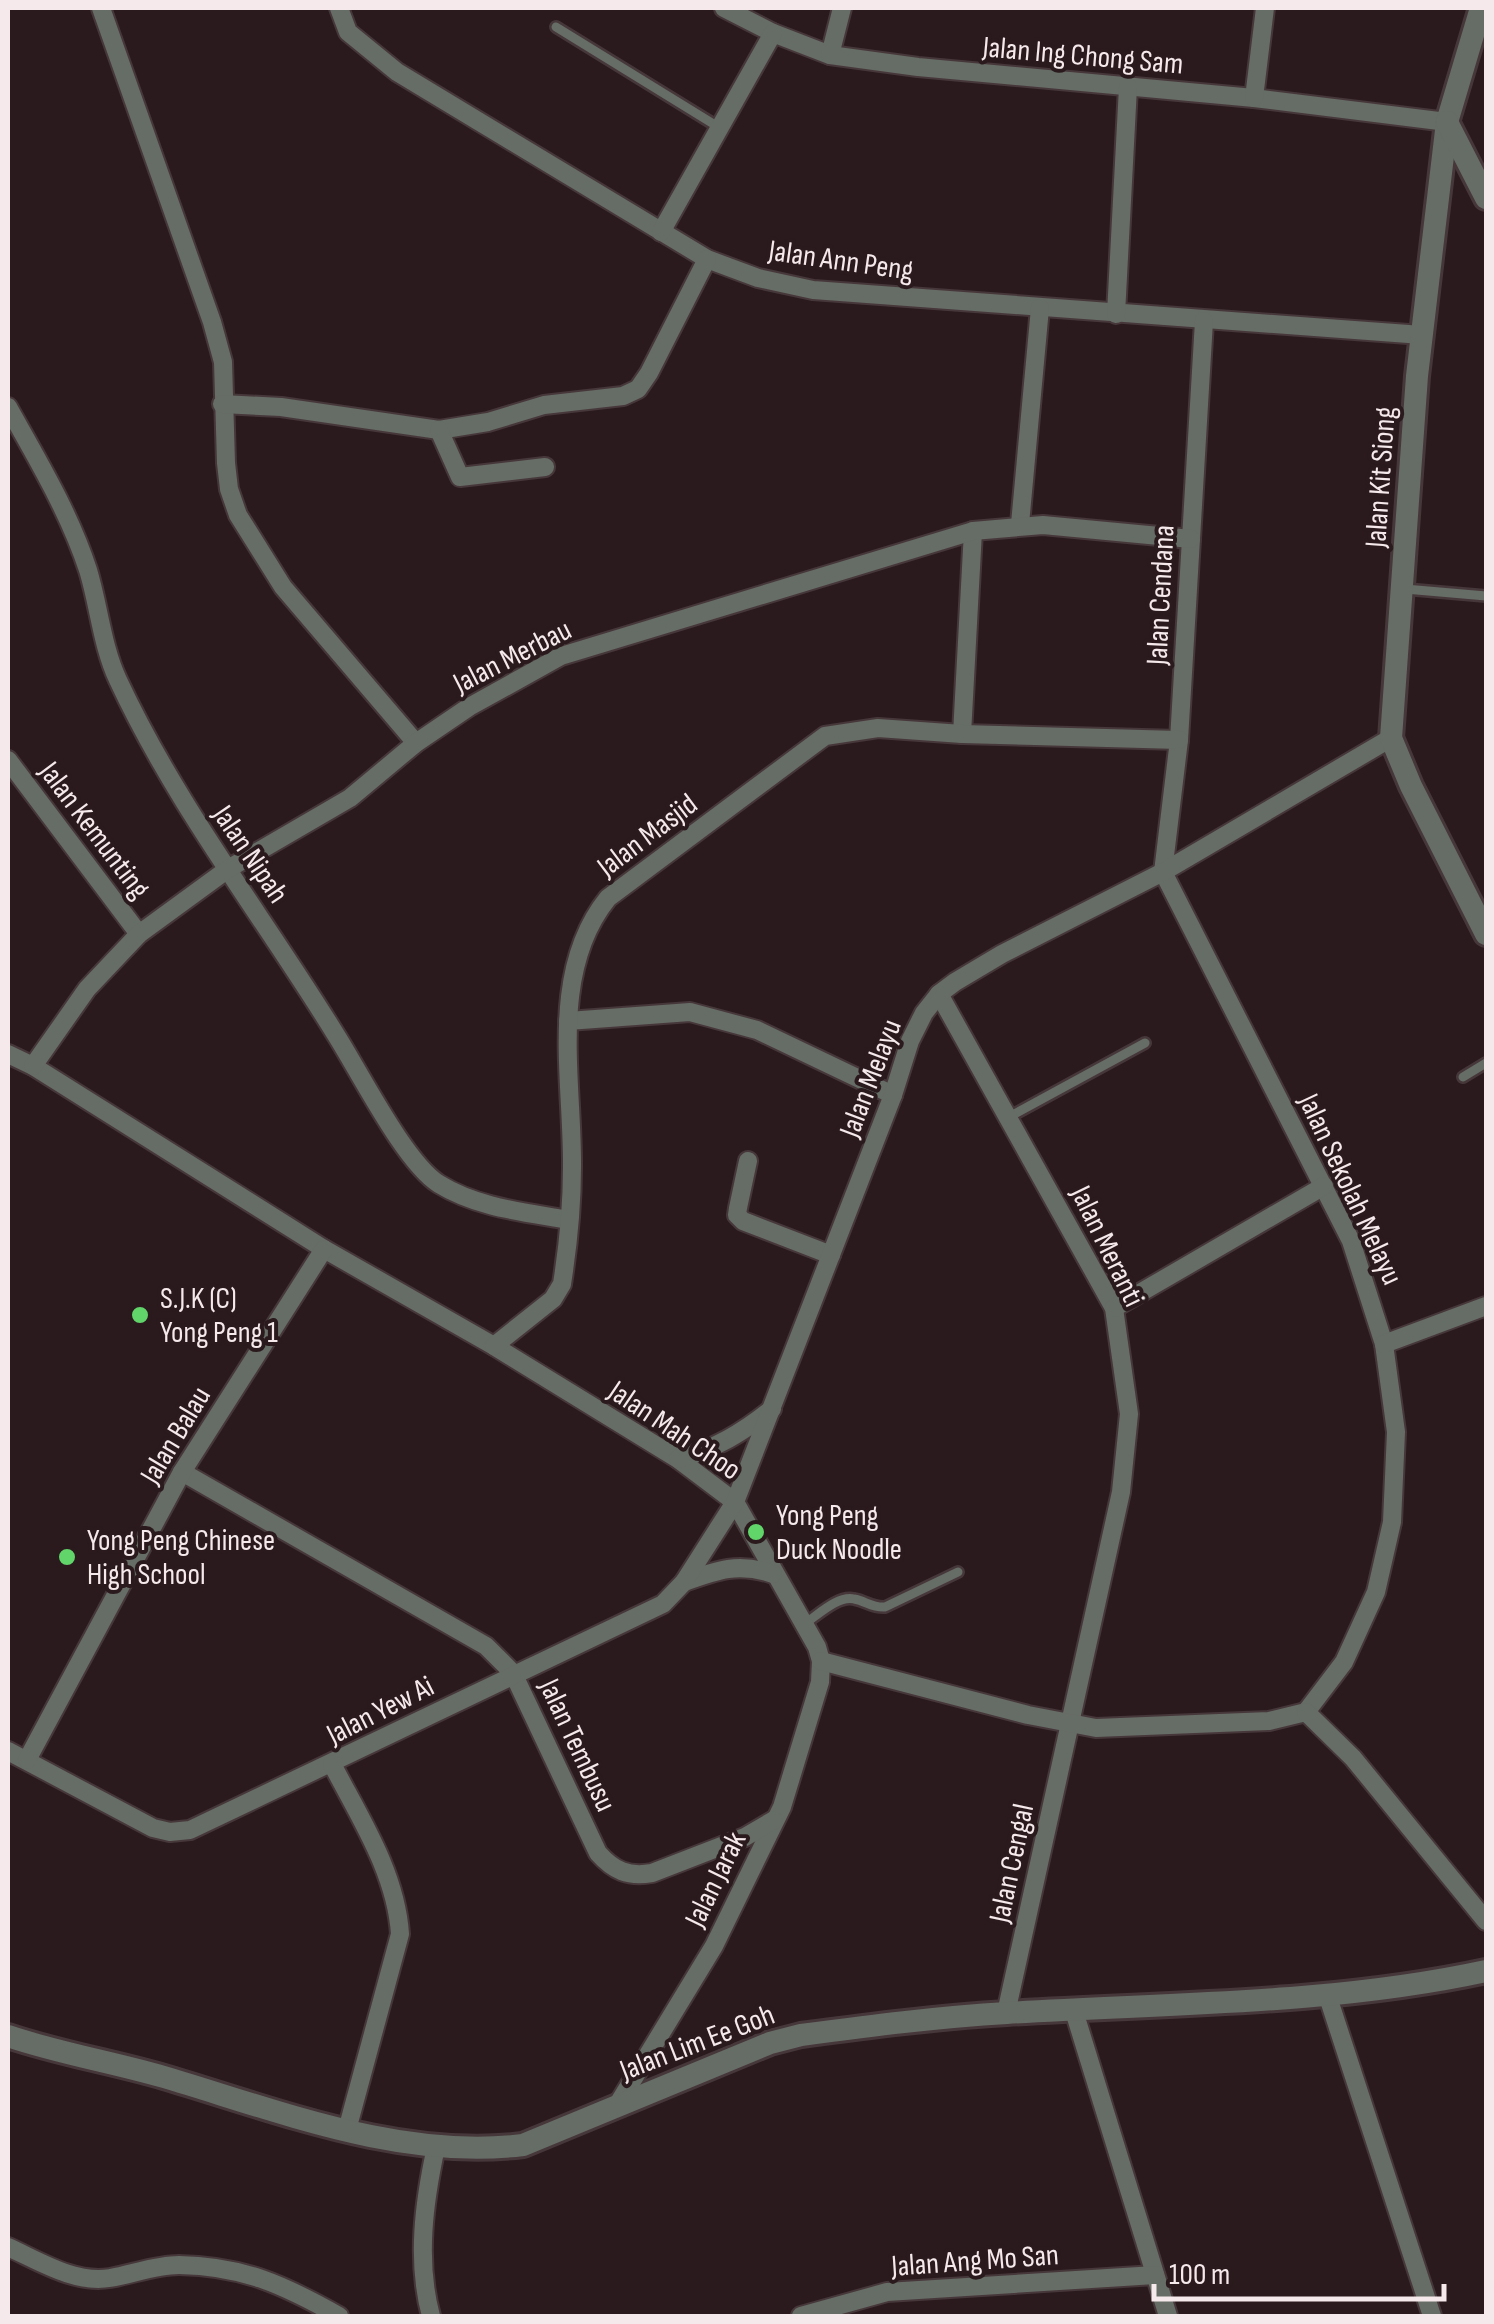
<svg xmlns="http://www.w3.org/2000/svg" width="1494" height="2324" viewBox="0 0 1494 2324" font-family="'Sofia Sans Condensed',sans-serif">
<rect width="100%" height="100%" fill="#2a1a1d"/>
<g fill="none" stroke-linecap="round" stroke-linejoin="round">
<defs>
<g id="service">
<path d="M556,27L720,128"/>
<path d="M1405,589L1486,596"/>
<path d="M1463,1077L1486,1063"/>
<path d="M1009,1117L1145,1043"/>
<path d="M804,1624C817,1616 838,1595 854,1599C866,1601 872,1608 885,1607L958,1572"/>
</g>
<g id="minor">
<path d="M101,8L212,322L223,362L226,463L229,489L238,515L283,587L416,743"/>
<path d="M339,8L348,32L397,72L707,259L758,278L813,290L1422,335"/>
<path d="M724,8L773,33L830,55L918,67L1254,98L1447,122"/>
<path d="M830,55L842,8"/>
<path d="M1254,98L1265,8"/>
<path d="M661,232L773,33"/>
<path d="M1116,314L1128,87"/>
<path d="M1204,321L1179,740L1163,872L1351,1241L1384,1344L1396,1432L1392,1522L1376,1592L1344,1662L1306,1712"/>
<path d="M222,404L281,407L439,430L488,422L544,405L623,396L638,389L649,373L707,259"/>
<path d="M8,407C37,459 69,512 88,570C99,606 102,646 118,680C177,807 263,916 336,1035C359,1071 405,1163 439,1184C478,1208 525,1212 569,1220"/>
<path d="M439,430L460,477L545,467"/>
<path d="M1020,524L1040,308"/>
<path d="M962,734L973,531"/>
<path d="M8,760L139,934"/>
<path d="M939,994L1114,1308L1129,1414L1121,1492L1006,2013"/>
<path d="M568,1021L690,1012L757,1030L893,1095"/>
<path d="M8,1054L33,1066L324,1249L494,1346L678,1459L735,1502L817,1647L821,1661L820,1682L782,1807L714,1946L618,2104"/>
<path d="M33,1066L87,989L139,934L228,869L350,798L416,743L469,707L561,656L973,531L1043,525L1191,539"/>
<path d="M748,1161L738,1208L737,1215L743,1221L831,1255"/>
<path d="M1114,1308L1324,1186"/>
<path d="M1384,1344L1486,1306"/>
<path d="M494,1346L553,1299L562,1284C568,1246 572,1207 572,1168C573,1080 548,972 608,898L825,736L878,728L962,734L1179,740"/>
<path d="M678,1459C715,1449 742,1433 772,1409"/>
<path d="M182,1472L486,1646L513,1673L598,1853C614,1871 628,1877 652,1873L745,1837L774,1820"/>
<path d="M684,1582C717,1570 739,1562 773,1574"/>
<path d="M821,1661L1028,1715L1096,1728L1269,1721L1306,1712"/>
<path d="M1306,1712L1353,1758L1486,1921"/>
<path d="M8,1751L153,1828L170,1832L190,1830L663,1604L684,1582L735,1502L893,1095L910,1041L924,1013L939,994L955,982L1002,954L1163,872L1391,738"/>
<path d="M27,1760L182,1472L324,1249"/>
<path d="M332,1764C360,1818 396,1873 400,1934L347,2130"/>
<path d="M1327,1994L1432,2316"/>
<path d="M1074,2011L1168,2316"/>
<path d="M8,2247C39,2261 75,2284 110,2278C133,2274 156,2265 179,2265C243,2266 284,2285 339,2316"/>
<path d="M431,2316C416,2261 424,2202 436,2147"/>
<path d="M801,2316L887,2292L1155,2275"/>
</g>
<g id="tertiary">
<path d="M1481,8L1447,122L1417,376L1391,738L1411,786L1486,934"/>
<path d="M1447,122L1486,198"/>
<path d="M8,2036C58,2053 112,2062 164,2077C279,2111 401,2160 523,2145L770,2043L801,2035C869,2026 938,2017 1007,2013C1166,2003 1329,2005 1486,1971"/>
</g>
</defs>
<!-- service casing -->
<use href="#service" stroke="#46373a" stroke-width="14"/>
<!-- minor casing -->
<use href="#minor" stroke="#46373a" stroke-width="22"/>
<!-- tertiary casing -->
<use href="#tertiary" stroke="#46373a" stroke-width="28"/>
<!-- service -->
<use href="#service" stroke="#666c66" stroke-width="9"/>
<!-- minor -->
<use href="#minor" stroke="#666c66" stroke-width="18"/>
<!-- tertiary -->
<use href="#tertiary" stroke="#666c66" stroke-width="22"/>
</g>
<!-- markers -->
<g fill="#61d46a" stroke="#2a1a1d" stroke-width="4">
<circle cx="140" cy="1315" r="10"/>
<circle cx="756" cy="1532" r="10"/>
<circle cx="67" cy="1557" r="10"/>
</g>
<g text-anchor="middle" stroke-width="8" stroke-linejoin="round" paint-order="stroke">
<!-- street labels -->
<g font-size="30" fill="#f5e9eb" stroke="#2a1a1d">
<text transform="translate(1083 55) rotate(5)" y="10">Jalan Ing Chong Sam</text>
<text transform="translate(841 260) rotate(8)" y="10">Jalan Ann Peng</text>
<text transform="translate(1380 477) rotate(-86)" y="10">Jalan Kit Siong</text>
<text transform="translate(1160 595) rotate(-87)" y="10">Jalan Cendana</text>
<text transform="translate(512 656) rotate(-27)" y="10">Jalan Merbau</text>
<text transform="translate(95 830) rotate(53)" y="10">Jalan Kemunting</text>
<text transform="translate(647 835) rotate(-37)" y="10">Jalan Masjid</text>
<text transform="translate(251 854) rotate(56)" y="10">Jalan Nipah</text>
<text transform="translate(870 1078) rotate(-69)" y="10">Jalan Melayu</text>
<text transform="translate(1351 1189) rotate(65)" y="10">Jalan Sekolah Melayu</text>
<text transform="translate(1108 1246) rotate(64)" y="10">Jalan Meranti</text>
<text transform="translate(675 1430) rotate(34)" y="10">Jalan Mah Choo</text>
<text transform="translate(175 1435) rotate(-59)" y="10">Jalan Balau</text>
<text transform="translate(380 1710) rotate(-27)" y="10">Jalan Yew Ai</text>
<text transform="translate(578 1745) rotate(65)" y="10">Jalan Tembusu</text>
<text transform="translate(1011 1863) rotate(-78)" y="10">Jalan Cengal</text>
<text transform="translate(715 1879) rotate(-64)" y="10">Jalan Jarak</text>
<text transform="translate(697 2042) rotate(-21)" y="10">Jalan Lim Ee Goh</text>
<text transform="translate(975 2260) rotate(-4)" y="10">Jalan Ang Mo San</text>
</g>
<!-- poi labels -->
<g font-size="30" fill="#f5e9eb" stroke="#2a1a1d" text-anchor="start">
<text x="160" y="1308">S.J.K (C)<tspan x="160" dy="34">Yong Peng 1</tspan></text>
<text x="776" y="1525">Yong Peng<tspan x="776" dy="34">Duck Noodle</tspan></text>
<text x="87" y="1550">Yong Peng Chinese<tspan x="87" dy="34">High School</tspan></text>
</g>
</g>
<!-- border -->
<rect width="1494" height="2324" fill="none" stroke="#f5e9eb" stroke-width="20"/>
<!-- scale -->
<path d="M1154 2284v15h290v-15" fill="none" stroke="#f5e9eb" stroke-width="5"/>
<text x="1169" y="2284" font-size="30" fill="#f5e9eb" stroke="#2a1a1d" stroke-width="8" paint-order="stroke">100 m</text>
</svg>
